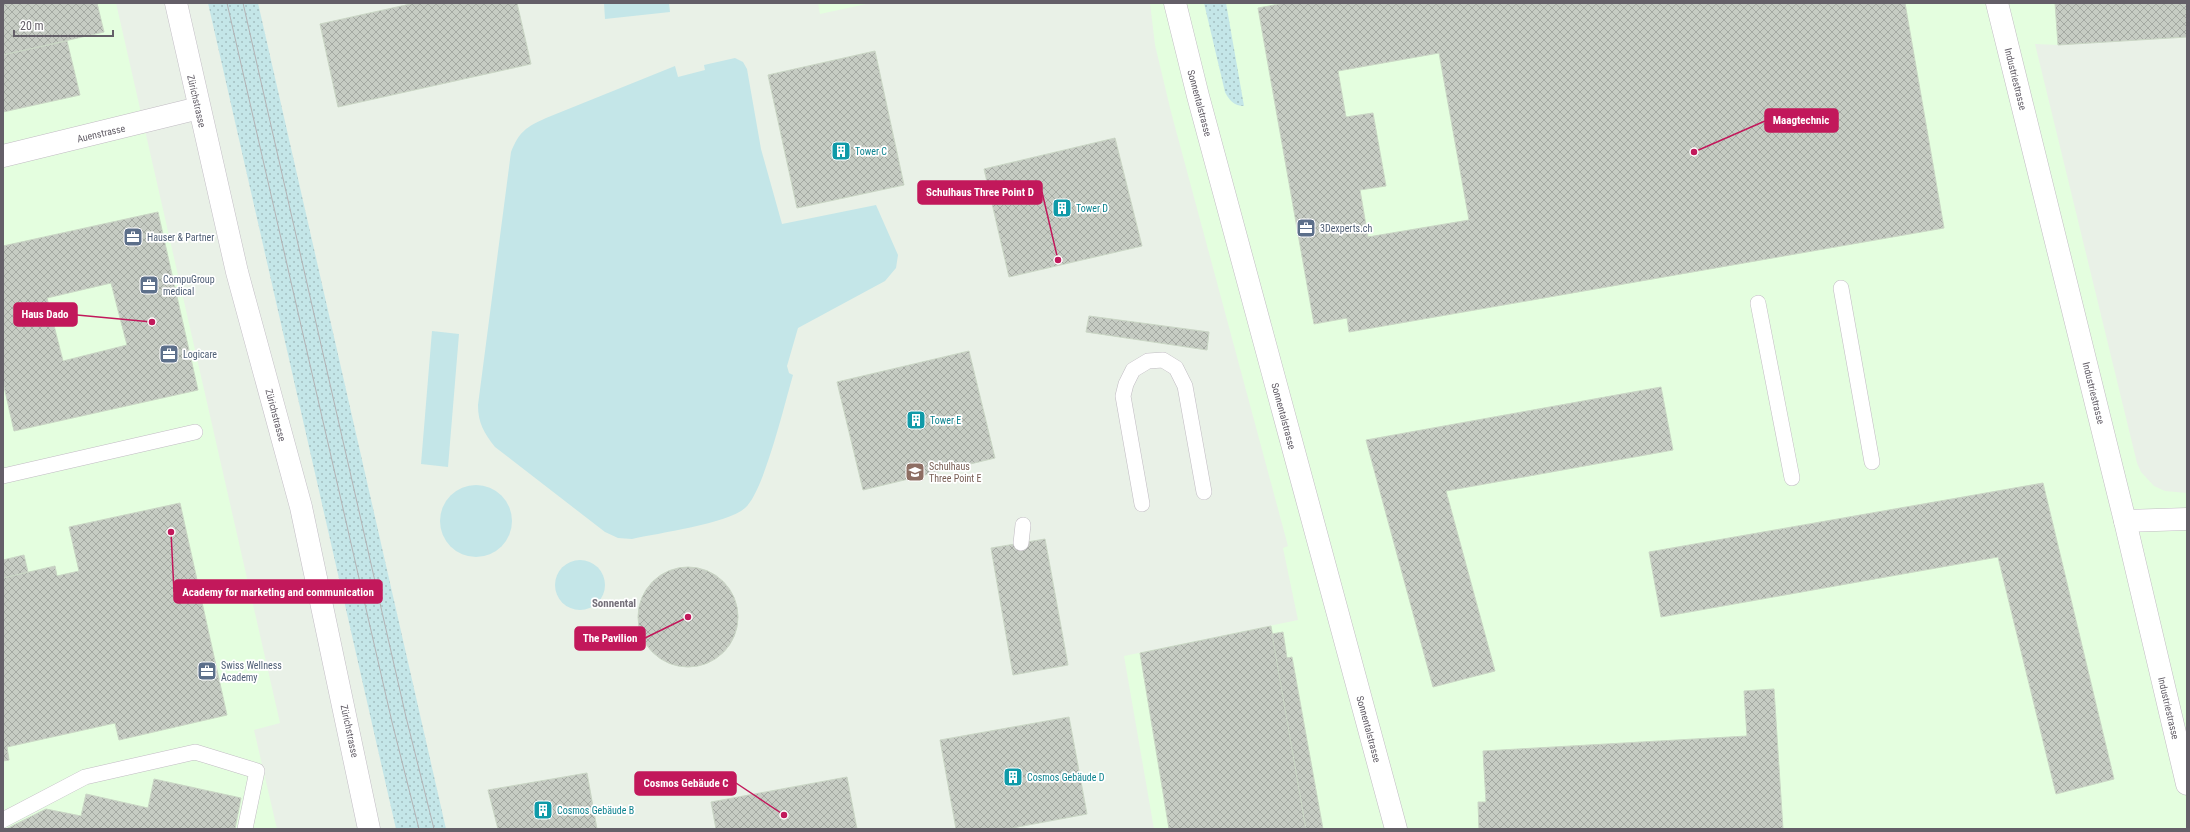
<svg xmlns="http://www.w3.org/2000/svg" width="2190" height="832" viewBox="0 0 2190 832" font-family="'Roboto Condensed',sans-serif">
<defs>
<pattern id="grass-dots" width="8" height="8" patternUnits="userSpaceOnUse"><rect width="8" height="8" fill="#c4e6e8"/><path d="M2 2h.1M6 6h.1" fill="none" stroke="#a3bec0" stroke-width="1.8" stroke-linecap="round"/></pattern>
<pattern id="building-cross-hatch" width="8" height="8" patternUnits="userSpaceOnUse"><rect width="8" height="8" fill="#c6ccc3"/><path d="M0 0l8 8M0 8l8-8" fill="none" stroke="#a4a9a2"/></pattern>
</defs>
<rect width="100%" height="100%" fill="#e9f1e7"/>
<!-- commercial -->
<g fill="#e4fedf">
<path d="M3,3H116L280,723L254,730L277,829H3Z"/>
<path d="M818,3H871L820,14Z"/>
<path d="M1150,3H2187V37L2058,45L2035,44L2137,463L2141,472L2154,486L2165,491L2187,493V829H1154L1124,656L1298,620L1283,548L1288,546L1171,112L1155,45Z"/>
</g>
<!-- grass -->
<g fill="url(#grass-dots)">
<path d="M208,3H258L446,829H396Z"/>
<path d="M1204,3H1226L1244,106C1234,106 1229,100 1225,92Z"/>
</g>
<!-- green -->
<g fill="#c4e6e8">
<path d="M604,3H669L670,12L605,19Z"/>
<path d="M735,58L743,62L747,69L761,149L782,224L876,205L898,255L896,268L885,281L798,328L787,366L789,373L793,375C785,402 764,492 745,508C727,524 658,533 632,539L618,538L605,532L495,447C484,433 478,423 478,405L511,152C519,132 526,127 546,118L675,66L678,77L705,70L704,65Z"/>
<path d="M432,331L459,334L448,467L421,464Z"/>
<circle cx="476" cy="521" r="36"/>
<circle cx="580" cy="585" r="25"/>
</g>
<!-- building -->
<g fill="url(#building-cross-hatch)" stroke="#cad6c5" fill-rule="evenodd">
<path d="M3,3H97L104,32L3,55Z"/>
<path d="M415,3H517L531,64L338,107L320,24Z"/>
<path d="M1285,3H1905L1944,228L1349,332L1347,318L1314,324L1258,8ZM1439,53L1469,220L1368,237L1360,190L1386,186L1373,113L1346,117L1338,71Z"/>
<path d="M2055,3H2187V37L2058,45Z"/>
<path d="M67,41L80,95L3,112V55Z"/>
<path d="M875,51L904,185L797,208L768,75Z"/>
<path d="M1115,138L1142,246L1009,277L984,169Z"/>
<path d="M158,212L198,390L14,431L3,382V246ZM111,283L127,345L63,361L47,298Z"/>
<path d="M1089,316L1209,332L1207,350L1086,332Z"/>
<path d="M969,351L995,458L863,490L837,382Z"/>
<path d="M1661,387L1673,450L1446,491L1495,671L1433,687L1366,440Z"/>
<path d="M2043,483L2114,779L2056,794L1998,557L1661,617L1649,552Z"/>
<path d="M180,503L227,715L119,740L115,723L7,747L9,760L3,761V578L55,566L57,576L79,571L69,527Z"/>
<path d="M1045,539L1068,665L1013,675L991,548Z"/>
<path d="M24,555L28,572L3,578V560Z"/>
<circle cx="688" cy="617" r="50"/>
<path d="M1271,626L1306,829H1169L1140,653Z"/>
<path d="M1283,632L1287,658L1292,657L1323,829H1306L1272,634Z"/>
<path d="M1774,689L1783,829H1479L1478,802H1486L1483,751L1747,736L1744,691Z"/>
<path d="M1069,717L1087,814L1007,829H956L940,740Z"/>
<path d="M587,773L597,829H498L488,790Z"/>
<path d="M847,777L857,829H716L711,802Z"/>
<path d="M154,779L241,798L235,829H6L46,809L81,816L86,794L148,808Z"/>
</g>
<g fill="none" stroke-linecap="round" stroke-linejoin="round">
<defs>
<g id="service">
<path d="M1841,288L1872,462"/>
<path d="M1758,303L1792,478"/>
<path d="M3,476L195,432"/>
<path d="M1142,504L1123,396L1126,384L1133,370L1148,361L1163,360L1176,368L1185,386L1204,492"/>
<path d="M1021,543L1023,525"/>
<path d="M3,820L85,777L195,752L257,771L245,829"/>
</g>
<g id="minor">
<path d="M1175,3L1198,96L1396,829"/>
<path d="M1997,3L2125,521L2187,784"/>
<path d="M3,156L199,108"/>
<path d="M2125,521L2187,519"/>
</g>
<path id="secondary" d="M176,3L237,272L301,507L369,829"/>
</defs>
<!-- service casing -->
<use href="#service" stroke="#c1bcc3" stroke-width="16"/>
<!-- minor casing -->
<use href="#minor" stroke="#c1bcc3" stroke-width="23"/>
<!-- secondary casing -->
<use href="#secondary" stroke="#c2bdc5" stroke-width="23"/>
<!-- service -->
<use href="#service" stroke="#fff" stroke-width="15"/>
<!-- minor -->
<use href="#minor" stroke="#fff" stroke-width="22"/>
<!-- secondary -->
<use href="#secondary" stroke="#fff" stroke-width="22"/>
<!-- tram -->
<g stroke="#b3b2b4" stroke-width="1">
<path d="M227,3L392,722L419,829"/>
<path d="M243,3L406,717L434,829"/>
</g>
</g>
<!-- icons -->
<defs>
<symbol id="building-square" viewBox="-11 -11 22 22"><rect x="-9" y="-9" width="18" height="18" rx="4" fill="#0f9aa8" stroke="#fff"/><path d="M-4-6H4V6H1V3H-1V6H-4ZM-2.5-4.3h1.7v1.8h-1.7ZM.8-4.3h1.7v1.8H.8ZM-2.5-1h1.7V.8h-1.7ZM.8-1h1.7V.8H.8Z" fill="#fff"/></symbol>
<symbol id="office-square" viewBox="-11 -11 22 22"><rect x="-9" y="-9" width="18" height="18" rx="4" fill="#5c6f8a" stroke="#fff"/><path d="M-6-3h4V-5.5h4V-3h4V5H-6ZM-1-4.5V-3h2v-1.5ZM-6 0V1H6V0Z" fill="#fff"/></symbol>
<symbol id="school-square" viewBox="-11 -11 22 22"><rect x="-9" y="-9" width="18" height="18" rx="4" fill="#8d6e63" stroke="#fff"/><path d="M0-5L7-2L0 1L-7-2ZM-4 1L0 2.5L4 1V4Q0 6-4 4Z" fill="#fff"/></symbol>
</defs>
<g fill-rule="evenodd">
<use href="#building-square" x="830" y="140" width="22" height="22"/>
<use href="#building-square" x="1051" y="197" width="22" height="22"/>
<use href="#office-square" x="1295" y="217" width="22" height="22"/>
<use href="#office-square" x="122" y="226" width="22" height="22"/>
<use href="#office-square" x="138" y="274" width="22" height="22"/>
<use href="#office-square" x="158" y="343" width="22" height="22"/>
<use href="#building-square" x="905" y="409" width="22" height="22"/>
<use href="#school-square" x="904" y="461" width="22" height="22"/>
<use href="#office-square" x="196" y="660" width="22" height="22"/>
<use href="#building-square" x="1002" y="766" width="22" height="22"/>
<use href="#building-square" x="532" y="799" width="22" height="22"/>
</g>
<g text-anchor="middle" stroke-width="3.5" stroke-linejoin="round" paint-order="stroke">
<!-- street labels -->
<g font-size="10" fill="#645f68" stroke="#fff">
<text transform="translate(2016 79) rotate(76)" y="4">Industriestrasse</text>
<text transform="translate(197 101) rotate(77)" y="4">Zürichstrasse</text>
<text transform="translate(1200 103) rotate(75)" y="4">Sonnentalstrasse</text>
<text transform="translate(101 133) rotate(-13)" y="4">Auenstrasse</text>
<text transform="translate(2094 393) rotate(76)" y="4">Industriestrasse</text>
<text transform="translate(276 415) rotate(75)" y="4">Zürichstrasse</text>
<text transform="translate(1284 416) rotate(75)" y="4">Sonnentalstrasse</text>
<text transform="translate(2169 708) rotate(77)" y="4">Industriestrasse</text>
<text transform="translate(1369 729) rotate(75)" y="4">Sonnentalstrasse</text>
<text transform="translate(350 731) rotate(78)" y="4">Zürichstrasse</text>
</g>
<!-- culture labels -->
<g font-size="10" fill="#0d838f" stroke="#fff" text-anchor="start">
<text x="855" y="155">Tower C</text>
<text x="1076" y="212">Tower D</text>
<text x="930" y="424">Tower E</text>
<text x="1027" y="781">Cosmos Gebäude D</text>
<text x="557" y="814">Cosmos Gebäude B</text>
</g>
<!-- service labels -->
<g font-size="10" fill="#4e5e75" stroke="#fff" text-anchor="start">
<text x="1320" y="232">3Dexperts.ch</text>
<text x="147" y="241">Hauser &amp; Partner</text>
<text x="163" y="283">CompuGroup<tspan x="163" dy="12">medical</tspan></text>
<text x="183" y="358">Logicare</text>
<text x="221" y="669">Swiss Wellness<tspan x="221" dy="12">Academy</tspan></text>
</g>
<!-- education labels -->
<g font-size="10" fill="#785e54" stroke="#fff" text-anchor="start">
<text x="929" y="470">Schulhaus<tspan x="929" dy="12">Three Point E</tspan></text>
</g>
<!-- neighbourhood labels -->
<g font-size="11" font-weight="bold" fill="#75707a" stroke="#fff">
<text x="614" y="607">Sonnental</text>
</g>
</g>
<!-- callouts -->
<path fill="none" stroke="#c2185b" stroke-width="1.5" d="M1694 152L1765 121M1058 260L1042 192M152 322L77 315M171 532L174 592M688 617L645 638M784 815L736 783"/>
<g fill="#c2185b" stroke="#fff" stroke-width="1.5">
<circle cx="1694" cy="152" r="4"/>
<circle cx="1058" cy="260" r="4"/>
<circle cx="152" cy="322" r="4"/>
<circle cx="171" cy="532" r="4"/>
<circle cx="688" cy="617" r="4"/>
<circle cx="784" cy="815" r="4"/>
</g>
<g fill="#c2185b" stroke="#c2185b" stroke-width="1.5">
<rect x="1765" y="109" width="73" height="23" rx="4"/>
<rect x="918" y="181" width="124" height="23" rx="4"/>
<rect x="14" y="303" width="63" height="23" rx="4"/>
<rect x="174" y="580" width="208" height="23" rx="4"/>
<rect x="575" y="627" width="70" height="23" rx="4"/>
<rect x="635" y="772" width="101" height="23" rx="4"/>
</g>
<g font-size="11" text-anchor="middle" font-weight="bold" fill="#fff">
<text x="1801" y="124">Maagtechnic</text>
<text x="980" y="196">Schulhaus Three Point D</text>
<text x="45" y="318">Haus Dado</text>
<text x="278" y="596">Academy for marketing and communication</text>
<text x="610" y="642">The Pavilion</text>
<text x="686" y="787">Cosmos Gebäude C</text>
</g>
<!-- border -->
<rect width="2190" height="832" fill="none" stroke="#645f68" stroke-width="8"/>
<!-- scale -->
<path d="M14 30v6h99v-6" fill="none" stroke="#645f68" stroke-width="2"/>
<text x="20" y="30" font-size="12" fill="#645f68" stroke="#ffffff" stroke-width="3" paint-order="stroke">20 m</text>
</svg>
